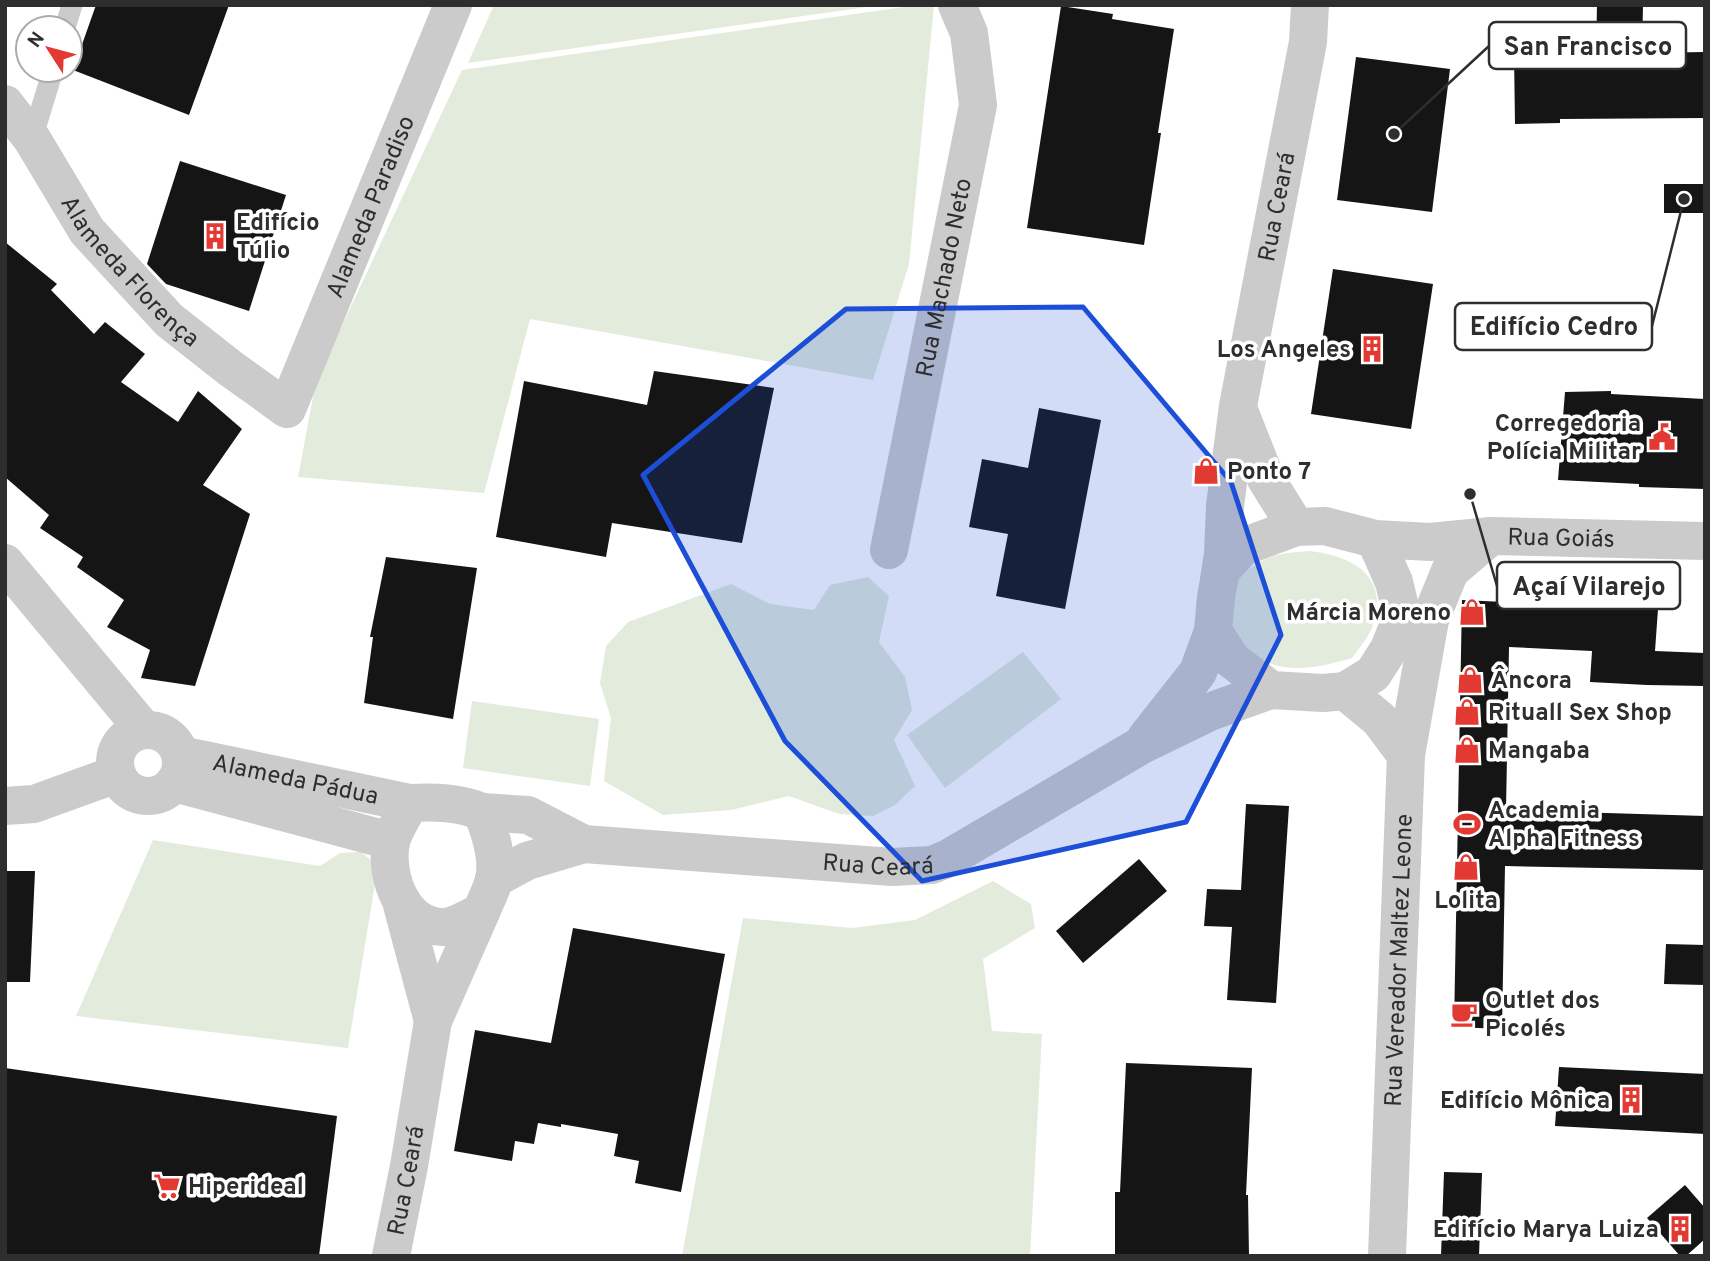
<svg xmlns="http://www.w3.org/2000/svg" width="1710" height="1261" viewBox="0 0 1710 1261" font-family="Overpass,sans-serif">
<rect width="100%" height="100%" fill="#fff"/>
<!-- green -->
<g fill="#e2ebdc">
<path d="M494,5H881L468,63Z"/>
<path d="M918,5H934L909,264L873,380L530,319L484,493L298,477L316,381L462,70Z"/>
<path d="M1310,551C1351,556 1390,575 1373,625C1369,637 1359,648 1352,658C1317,668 1284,676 1253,654C1243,648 1233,636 1230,624C1228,614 1237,587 1239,576C1266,556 1276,553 1310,551Z"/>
<path d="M868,577L889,596L879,642L905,677L912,710L894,740L915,786L895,805L873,816L839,814L789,796L731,810L663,815L604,781L611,718L600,683L606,646L628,622L731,584L770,604L814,610L830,585Z"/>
<path d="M1023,652L1061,699L945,788L907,735Z"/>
<path d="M472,701L599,719L590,786L463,768Z"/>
<path d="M153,840L320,866L340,853L361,852L378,866L348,1048L76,1016Z"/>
<path d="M993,881L1031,904L1035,928L983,959L992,1031L1042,1034L1030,1256H682L743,918L852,928L915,920Z"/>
</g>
<!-- building -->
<g fill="#151515">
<path d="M96,5H229L189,115L73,70Z"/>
<path d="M1597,5H1643L1642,53L1705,52V118L1560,119V123L1515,124L1514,55L1596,54Z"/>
<path d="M1061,6L1113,14L1112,19L1174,29L1158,133H1161L1144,245L1027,228Z"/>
<path d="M1356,57L1450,69L1432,212L1337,200Z"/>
<path d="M180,161L286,195L249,311L166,284L147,264Z"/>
<rect x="1664" y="184" width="41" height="29"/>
<path d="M5,242L57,284L51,290L94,334L105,322L145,354L121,382L178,422L198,391L242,429L203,485L250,514L195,686L141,678L150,650L107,627L124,600L77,567L83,557L40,528L49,515L5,477Z"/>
<path d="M1333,269L1433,284L1411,429L1311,414Z"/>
<path d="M654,371L774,388L742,543L612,523L606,557L496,537L524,381L647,405Z"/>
<path d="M1611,391V394L1705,399V489L1639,487V484L1558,480L1565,392Z"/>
<path d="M1039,408L1101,420L1065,609L996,596L1008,534L969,527L982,459L1028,468Z"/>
<path d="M386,557L477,568L453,719L364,703L373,637H370Z"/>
<path d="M1462,600L1658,609L1655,651L1705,653V686L1647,685L1590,682L1592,651L1509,647L1506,810L1705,816V870L1505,866L1502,1029L1454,1027Z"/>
<path d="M1246,804L1289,806L1276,1003L1227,1000L1232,927L1204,926L1207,889L1241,890Z"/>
<path d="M1139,859L1167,891L1083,963L1056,931Z"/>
<path d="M5,871H35L30,982H5Z"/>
<path d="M573,928L725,954L681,1192L635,1183L639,1161L614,1156L618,1134L561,1124V1127L538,1123L534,1144L515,1141L512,1161L454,1151L475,1030L551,1043Z"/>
<path d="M1666,944L1705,945V985L1664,984Z"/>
<path d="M1126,1063L1252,1068L1246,1195H1248L1249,1256H1115V1192H1120Z"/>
<path d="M1559,1067L1705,1074V1134L1555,1126Z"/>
<path d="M5,1068L337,1116L319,1256H5Z"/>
<path d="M1444,1172L1482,1173L1479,1256H1441Z"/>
<path d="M1685,1185L1705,1208V1239L1686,1256H1680L1647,1218Z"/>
</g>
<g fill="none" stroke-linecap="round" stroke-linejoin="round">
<!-- service -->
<g stroke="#cbcbcb" stroke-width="21">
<path d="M65,28L72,5"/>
<path d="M32,139L53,70"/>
</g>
<!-- minor -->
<g stroke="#cbcbcb" stroke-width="38">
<path id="s1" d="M5,104L32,139L87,231L169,320L230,368L287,409L453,5"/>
<path id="s2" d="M889,550L978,105L969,33L957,5"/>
</g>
<!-- tertiary -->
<g stroke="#cbcbcb" stroke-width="38">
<path d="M1240,413L1266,479L1296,527"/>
<path id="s3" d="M1375,539L1394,582L1399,603L1398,626L1389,649L1373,674L1345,691L1323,693L1271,690L1232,660L1213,631L1216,597L1221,570L1243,547L1296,527L1325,526L1375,539L1430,542L1491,536L1705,541"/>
<path d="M5,563L144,730"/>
<path id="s4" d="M1219,580L1223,554L1225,506L1238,406L1308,42L1310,5"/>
<path d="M1345,691L1379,719L1406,755"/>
<circle cx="148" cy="763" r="33"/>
<path d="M1146,738L1198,672L1213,631"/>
<path id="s5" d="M181,755L410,803C435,802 459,802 482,812C490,832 499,858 494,880C491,891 485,902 481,912C470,917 456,926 445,927C404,929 384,877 391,842C394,829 404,815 410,803"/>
<path d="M174,783L391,841"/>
<path d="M5,806L34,804L117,774"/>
<path id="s6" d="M482,812L528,815L584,844L892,867L932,865L949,858L1140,746L1212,711L1271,690"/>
<path d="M494,879L527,861L584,844"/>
<path d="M402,905L433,1021"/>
<path id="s7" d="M391,1256L409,1166L433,1021L481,912"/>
<path id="s8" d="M1387,1256L1406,755L1430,620L1450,571L1491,536"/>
</g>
</g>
<!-- marked area -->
<path fill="#1d4ed8" fill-opacity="0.2" stroke="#1d4ed8" stroke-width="5" stroke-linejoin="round" d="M1083,307L1231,482L1281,635L1186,822L922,881L785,741L643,475L846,309Z"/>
<!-- icons -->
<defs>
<symbol id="building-bare" viewBox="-9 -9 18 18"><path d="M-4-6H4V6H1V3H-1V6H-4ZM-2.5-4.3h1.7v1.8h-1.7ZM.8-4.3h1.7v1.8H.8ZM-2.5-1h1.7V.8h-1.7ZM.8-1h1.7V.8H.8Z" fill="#e23a33" stroke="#fff" stroke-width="2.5" paint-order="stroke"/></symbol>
<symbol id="civic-bare" viewBox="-9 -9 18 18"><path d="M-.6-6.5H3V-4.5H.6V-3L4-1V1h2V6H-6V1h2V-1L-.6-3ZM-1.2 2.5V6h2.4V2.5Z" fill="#e23a33" stroke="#fff" stroke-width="2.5" paint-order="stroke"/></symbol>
<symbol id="shop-bare" viewBox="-9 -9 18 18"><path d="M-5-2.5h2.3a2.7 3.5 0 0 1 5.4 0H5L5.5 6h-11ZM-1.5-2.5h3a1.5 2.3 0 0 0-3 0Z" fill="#e23a33" stroke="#fff" stroke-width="2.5" paint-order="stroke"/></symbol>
<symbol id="stadium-bare" viewBox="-9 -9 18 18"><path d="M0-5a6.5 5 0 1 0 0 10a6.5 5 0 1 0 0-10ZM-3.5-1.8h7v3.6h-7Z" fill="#e23a33" stroke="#fff" stroke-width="2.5" paint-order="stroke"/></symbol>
<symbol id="cafe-bare" viewBox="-9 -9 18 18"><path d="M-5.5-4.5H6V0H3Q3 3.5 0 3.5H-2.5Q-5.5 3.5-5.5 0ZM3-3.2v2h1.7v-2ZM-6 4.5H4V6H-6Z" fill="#e23a33" stroke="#fff" stroke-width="2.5" paint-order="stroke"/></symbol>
<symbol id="supermarket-bare" viewBox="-9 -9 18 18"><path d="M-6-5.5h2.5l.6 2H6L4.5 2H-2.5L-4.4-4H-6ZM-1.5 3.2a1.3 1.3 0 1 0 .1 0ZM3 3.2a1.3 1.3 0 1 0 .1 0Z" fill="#e23a33" stroke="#fff" stroke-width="2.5" paint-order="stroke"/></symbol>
</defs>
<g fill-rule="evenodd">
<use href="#building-bare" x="196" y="217" width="38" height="38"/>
<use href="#building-bare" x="1353" y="330" width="38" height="38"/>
<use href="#civic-bare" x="1643" y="418" width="38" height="38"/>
<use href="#shop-bare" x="1187" y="452" width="38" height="38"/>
<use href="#shop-bare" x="1453" y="593" width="38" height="38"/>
<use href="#shop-bare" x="1451" y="661" width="38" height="38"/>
<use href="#shop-bare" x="1448" y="693" width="38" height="38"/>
<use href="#shop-bare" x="1448" y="731" width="38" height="38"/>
<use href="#stadium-bare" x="1448" y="805" width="38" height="38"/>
<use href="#shop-bare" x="1447" y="848" width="38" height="38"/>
<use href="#cafe-bare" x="1445" y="995" width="38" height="38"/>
<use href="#building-bare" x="1612" y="1081" width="38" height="38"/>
<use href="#supermarket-bare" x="148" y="1167" width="38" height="38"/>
<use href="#building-bare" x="1661" y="1210" width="38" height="38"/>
</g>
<g text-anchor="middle" stroke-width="7" stroke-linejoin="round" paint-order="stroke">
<!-- street labels -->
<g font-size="24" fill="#2e2e2e" stroke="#fff">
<text dy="8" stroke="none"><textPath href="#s4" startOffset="378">Rua Ceará</textPath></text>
<text dy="8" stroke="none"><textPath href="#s1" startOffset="639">Alameda Paradiso</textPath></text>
<text dy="8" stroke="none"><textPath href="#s1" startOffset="210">Alameda Florença</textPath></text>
<text dy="8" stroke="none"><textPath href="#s2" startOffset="278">Rua Machado Neto</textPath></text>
<text dy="8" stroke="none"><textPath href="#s3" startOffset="754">Rua Goiás</textPath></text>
<text dy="8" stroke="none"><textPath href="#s5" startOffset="117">Alameda Pádua</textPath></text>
<text dy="8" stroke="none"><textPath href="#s6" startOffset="404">Rua Ceará</textPath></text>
<text dy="8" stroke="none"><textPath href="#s8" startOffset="296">Rua Vereador Maltez Leone</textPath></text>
<text dy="8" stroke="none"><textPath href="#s7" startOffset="77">Rua Ceará</textPath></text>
</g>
<!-- poi labels -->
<g font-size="24" font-weight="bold" fill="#2e2e2e" stroke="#fff" text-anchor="start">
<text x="236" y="230">Edifício<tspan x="236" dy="28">Túlio</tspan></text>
<text x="1351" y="357" text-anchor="end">Los Angeles</text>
<text x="1641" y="431" text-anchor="end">Corregedoria<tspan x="1641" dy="28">Polícia Militar</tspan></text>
<text x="1227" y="479">Ponto 7</text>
<text x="1451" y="620" text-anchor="end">Márcia Moreno</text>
<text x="1491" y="688">Âncora</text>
<text x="1488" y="720">Rituall Sex Shop</text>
<text x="1488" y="758">Mangaba</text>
<text x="1488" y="818">Academia<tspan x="1488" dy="28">Alpha Fitness</tspan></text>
<text x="1466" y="908" text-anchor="middle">Lolita</text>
<text x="1485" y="1008">Outlet dos<tspan x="1485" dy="28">Picolés</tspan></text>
<text x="1610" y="1108" text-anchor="end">Edifício Mônica</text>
<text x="188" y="1194">Hiperideal</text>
<text x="1659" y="1237" text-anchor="end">Edifício Marya Luiza</text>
</g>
</g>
<!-- callouts -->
<path fill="none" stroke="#2e2e2e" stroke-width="2.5" d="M1394 134L1489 46M1684 199L1652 326M1470 494L1497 586"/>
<g fill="#2e2e2e" stroke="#fff" stroke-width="2.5">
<circle cx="1394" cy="134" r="7"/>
<circle cx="1684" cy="199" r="7"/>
<circle cx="1470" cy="494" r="7"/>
</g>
<g fill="#fff" stroke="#2e2e2e" stroke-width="2.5">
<rect x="1489" y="22" width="197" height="47" rx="7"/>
<rect x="1455" y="303" width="197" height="47" rx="7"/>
<rect x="1497" y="562" width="183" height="47" rx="7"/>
</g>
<g font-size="26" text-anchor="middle" font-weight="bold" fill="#2e2e2e">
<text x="1588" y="55">San Francisco</text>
<text x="1554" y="335">Edifício Cedro</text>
<text x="1589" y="595">Açaí Vilarejo</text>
</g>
<!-- border -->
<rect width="1710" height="1261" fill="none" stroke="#2e2e2e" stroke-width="14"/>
<!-- north arrow -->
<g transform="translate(49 49) rotate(306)"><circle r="33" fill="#ffffff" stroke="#ababab" stroke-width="2"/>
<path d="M0-5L12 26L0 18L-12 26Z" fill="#e23a33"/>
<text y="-10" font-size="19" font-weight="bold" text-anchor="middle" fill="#2e2e2e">N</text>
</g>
</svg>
